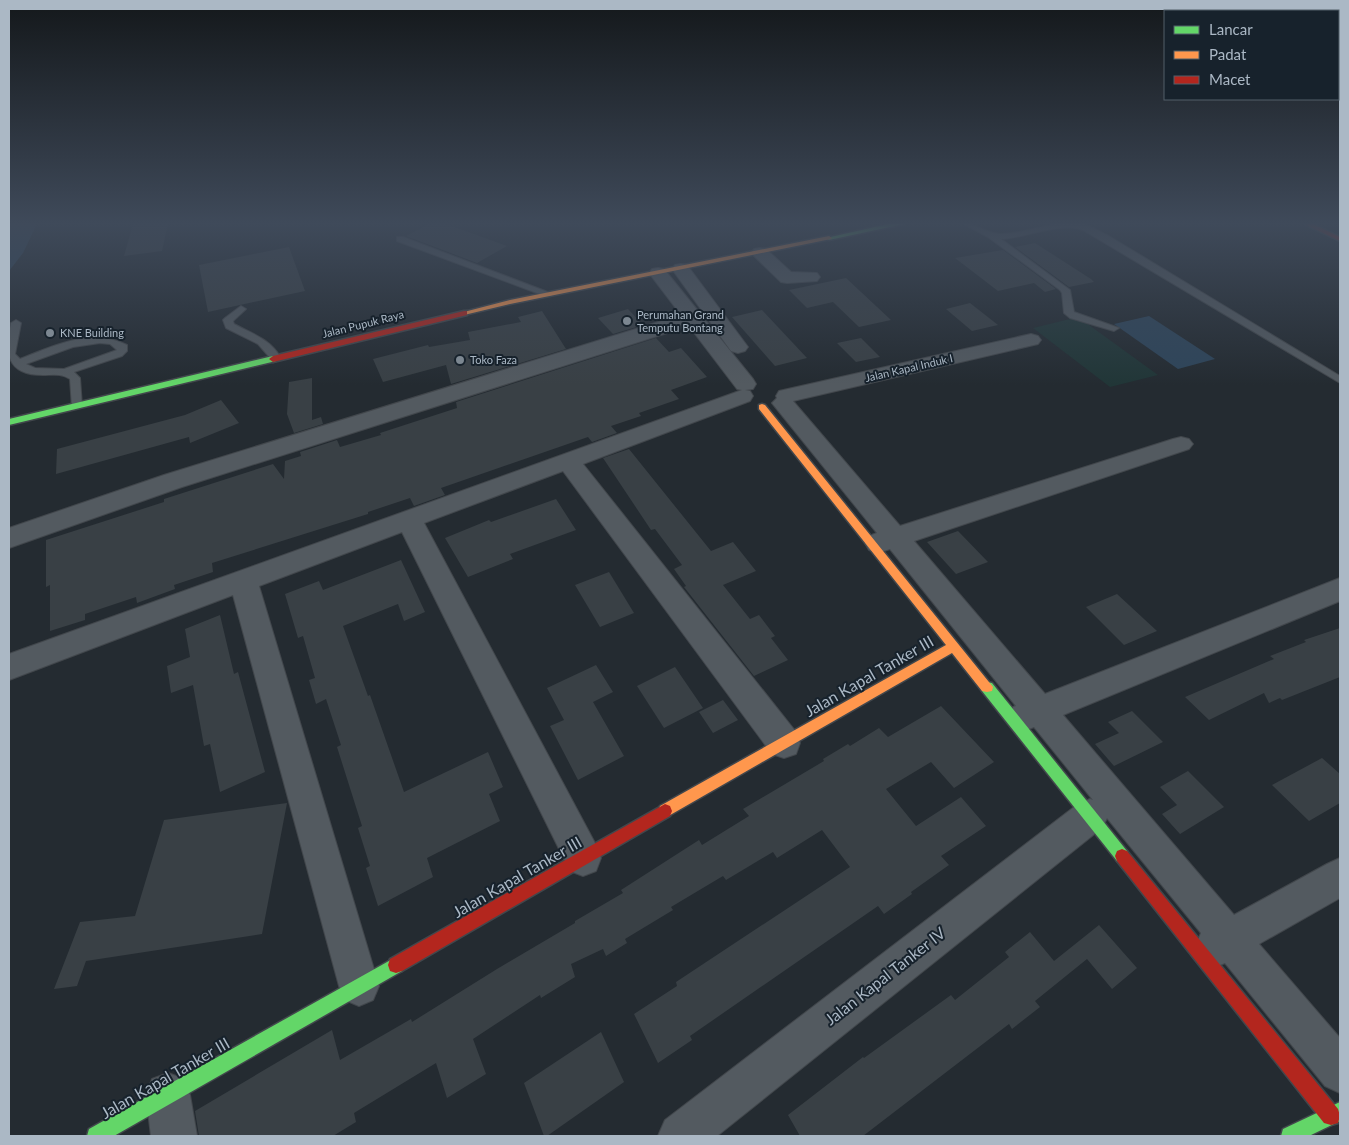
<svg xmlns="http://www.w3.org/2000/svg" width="1349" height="1145" viewBox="0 0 1349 1145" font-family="Lato,sans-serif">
<rect width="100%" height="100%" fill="#242b31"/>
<!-- green -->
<path fill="#213637" d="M1078,317L1158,375L1110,387L1033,328Z"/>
<!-- water -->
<g fill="#2e455a">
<path d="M10,224H37L23,253L9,271Z"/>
<path d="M1149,316L1215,359L1178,369L1114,324Z"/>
</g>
<!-- building -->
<g fill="#394045">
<path d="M133,224H168L162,251L124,256Z"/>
<path d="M429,224H446L507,246L477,263L406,236Z"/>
<path d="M1035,243L1091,279L1094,282L1069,287L1015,247Z"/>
<path d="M289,247L305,291L208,312L199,265Z"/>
<path d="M1003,250L1056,289L1045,292L1034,283L998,291L955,258Z"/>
<path d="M846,278L891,320L859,327L833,302L807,308L789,290Z"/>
<path d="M970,303L998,325L972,331L946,309Z"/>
<path d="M628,309L643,325L613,334L598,318Z"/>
<path d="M762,310L807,358L775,366L732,317Z"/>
<path d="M542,311L566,349L451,384L446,365L383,382L373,359L428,345L429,347L470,340L468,332L521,322L518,317Z"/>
<path d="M656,338L669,352L681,348L707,377L671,390L679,399L639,413L641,416L611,426L617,433L592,442L588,437L441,488L445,495L414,506L410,498L368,512V514L212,563L213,572L174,585L175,589L137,603L136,597L85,614V620L50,631V585L46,587V540L164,502V499L273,464L284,479L285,461L301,456L300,452L337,440L340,447L381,435L380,433L457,408L456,402Z"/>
<path d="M861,338L880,357L856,362L837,343Z"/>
<path d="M312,378V420L321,417L323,424L294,433L287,414L289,382Z"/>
<path d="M221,400L239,423L190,443L189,437L56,474L57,449L185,415Z"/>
<path d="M629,449L711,551L733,542L756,571L723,585L750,619L759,615L775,636L771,638L788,660L754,676L684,587L686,586L674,569L682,565L655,529L651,530L603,458Z"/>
<path d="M556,499L576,530L510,554L513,559L468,577L445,538L489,520L491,522Z"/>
<path d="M958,531L988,562L956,574L927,542Z"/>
<path d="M401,560L425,612L404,621L398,604L343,626L368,696L370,695L404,792L488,752L503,787L489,794L500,821L427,858L433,877L378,906L366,868L370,866L358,828L362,826L337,747L341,745L326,699L316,704L309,680L315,678L303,636L298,638L285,594L319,581L323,590Z"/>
<path d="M609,572L634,613L600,627L575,585Z"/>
<path d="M1117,594L1157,631L1124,645L1086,607Z"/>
<path d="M220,615L234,674L238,672L265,772L220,792L210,744L204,746L193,685L171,693L167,666L190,657L185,629Z"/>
<path d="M1340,628V677L1282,700L1280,698L1269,703L1264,693L1209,720L1185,697L1274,659L1270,656L1306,642L1304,640Z"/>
<path d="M596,665L613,692L593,702L624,756L578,780L550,726L564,720L547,688Z"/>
<path d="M675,667L703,708L664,728L637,686Z"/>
<path d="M723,700L738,720L713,733L699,712Z"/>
<path d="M941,706L994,762L954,788L931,762L886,789L916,826L961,797L986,826L941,856L949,865L911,892L912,894L884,914L878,906L690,1036L692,1040L658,1063L634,1014L677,986L676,982L850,867L822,830L777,858L773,852L726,880L723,876L671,907L673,910L625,939L627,943L606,956L603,949L571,964L575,977L541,998L540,995L473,1039L486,1074L447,1098L436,1063L354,1113L356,1122L333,1136H199L195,1111L332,1030L340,1060L411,1019L412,1022L497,969L575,923V921L623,893L621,890L699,840L702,845L749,816L743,809L824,761L823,759L848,744L850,746L879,728L888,737Z"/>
<path d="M1132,711L1163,742L1114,766L1095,744L1119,733L1108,722Z"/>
<path d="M1322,758L1340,774V803L1309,821L1272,785Z"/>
<path d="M1188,771L1224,807L1180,834L1162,814L1177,805L1160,787Z"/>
<path d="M287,803L262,934L86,961L77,986L54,989L80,922L135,916L164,820Z"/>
<path d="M1099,925L1137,968L1112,989L1087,959L1035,1001L1040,1007L1012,1029L1009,1024L863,1136H800L788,1115L863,1057L864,1058L951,995L955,1000L1009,957L1005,952L1030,932L1054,961Z"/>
<path d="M601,1032L624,1082L547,1136H544L524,1083Z"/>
</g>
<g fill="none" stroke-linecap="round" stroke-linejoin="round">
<defs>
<g id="lane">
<path d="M964,224C978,224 987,234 1001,234C1029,234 1058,217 1086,225C1093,227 1100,232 1107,235L1340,376V383L1083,230C1061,221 1025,238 1001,239L1070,290L1074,312L1119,328L1114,331L1070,318L1064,313L1062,293L1060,290L988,237Z"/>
<path d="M397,237H403L553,294L551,296H545L397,241Z"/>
<path d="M241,306L246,309L233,321L234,324C253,334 270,339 281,358L280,360H272L258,344L226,328L223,320L225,318Z"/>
<path d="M16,320L21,323L15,354L20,359C53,346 92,327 127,345V351L122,356L74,372L80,378L82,406L80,408H72L70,379C61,373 53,375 43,375C6,375 5,353 11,323ZM100,343L110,344L117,350L64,369L35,368L26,364L73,347Z"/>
</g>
<g id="street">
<path d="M760,248L766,249L791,272L817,273L820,277L817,281L787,283L781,282L751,253L754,249Z"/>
<path d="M681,264L687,265L745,343L748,347L745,351L738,353L731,351L672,269L675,265Z"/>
<path d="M658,268L664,269L753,379L756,384L753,389L745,390L750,391L753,396L750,401L583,464L796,732L800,743L796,754L784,758L772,754L563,471L424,523L596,845L601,858L596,871L583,876L570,871L402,532L259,586L379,986L373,1000L359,1006L345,1000L339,986L233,595L9,680V654L742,390L737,389L689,326L182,487L9,548V528L164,475L681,315L649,273L652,269Z"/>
<path d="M1031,334L1038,336L1041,340L1038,344L793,401L900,526L1173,439L1181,437L1189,439L1193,444L1189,449L914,541L1045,694L1340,578V601L1063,715L1234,915L1327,864L1340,858V898L1259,944L1340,1038V1093L1325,1086L1225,963L1215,967L1201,961L1195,947L1201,933L1107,818L1102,828L717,1136H658L665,1120L1078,804L1090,799L1093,800L1034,727L1024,731L1013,727L1008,717L1013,707L1016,706L890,549L878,553L869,550L865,543L869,536L877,533L772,403L777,398L776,396L779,391Z"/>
<path d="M168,1073L184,1079L190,1095L197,1136H151L146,1095L152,1079Z"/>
</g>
<g id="fast">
<path d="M888,224H904L829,240L826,238Z"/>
<path d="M273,356L277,359L276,361L9,425V419Z"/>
<path d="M987,682L992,683L1127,851L1129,856L1127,861L1122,863L1117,861L982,691L981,687L982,683Z"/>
<path d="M396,957L402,959L404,965L402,971L114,1136H87L89,1129Z"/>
<path d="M1340,1102V1121L1309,1136H1281L1283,1129Z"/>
</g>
<g id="slow">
<path d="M829,236L832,238L831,239L510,304L464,315L460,313L510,300Z"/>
<path d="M762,404L765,405L993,687L992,691L987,692L982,691L952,653L665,818L660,816L658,811L660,806L946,645L759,409V405Z"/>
</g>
<g id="jam">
<path d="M1304,224H1313L1340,237V241Z"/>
<path d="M464,311H467V315L273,362L269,359L273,356Z"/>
<path d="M665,804L670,806L672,811L670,816L402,971L396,973L390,971L388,965L390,959Z"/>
<path d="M1122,849L1127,851L1338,1109L1340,1116L1338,1123L1331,1125L1324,1123L1117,861L1115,856L1117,851Z"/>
</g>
</defs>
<!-- lane casing -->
<use href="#lane" stroke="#42474c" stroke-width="2"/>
<!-- street casing -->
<use href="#street" stroke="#42474c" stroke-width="2"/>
<!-- fast casing -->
<use href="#fast" stroke="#42474c" stroke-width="3"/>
<!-- slow casing -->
<use href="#slow" stroke="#42474c" stroke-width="3"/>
<!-- jam casing -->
<use href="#jam" stroke="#42474c" stroke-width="3"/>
<!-- lane -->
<use href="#lane" fill="#535a60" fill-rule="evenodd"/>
<!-- street -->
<use href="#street" fill="#535a60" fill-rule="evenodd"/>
<!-- fast -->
<use href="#fast" fill="#63d668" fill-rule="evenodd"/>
<!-- slow -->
<use href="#slow" fill="#ff974d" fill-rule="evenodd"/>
<!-- jam -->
<use href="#jam" fill="#b3261e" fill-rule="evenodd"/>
</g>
<!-- sky -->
<linearGradient id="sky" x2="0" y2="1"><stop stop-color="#14181b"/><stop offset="0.58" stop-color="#3f4a5a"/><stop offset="1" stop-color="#3f4a5a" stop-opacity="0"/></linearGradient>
<rect width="1349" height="385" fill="url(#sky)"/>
<!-- markers -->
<g fill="#7c8791" stroke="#17222c" stroke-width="2">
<circle cx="627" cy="321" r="5"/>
<circle cx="50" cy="333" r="5"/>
<circle cx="460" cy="360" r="5"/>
</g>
<g text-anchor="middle" stroke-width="4" stroke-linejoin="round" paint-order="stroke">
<!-- far-poi labels -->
<g font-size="11" fill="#abb8c5" stroke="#17222c" text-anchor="start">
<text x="637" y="319">Perumahan Grand<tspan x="637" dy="13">Temputu Bontang</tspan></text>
<text x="60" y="337">KNE Building</text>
<text x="470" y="364">Toko Faza</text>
</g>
<!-- far-street labels -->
<g font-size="11" fill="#abb8c5" stroke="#17222c">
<text transform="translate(363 324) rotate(-14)" y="4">Jalan Pupuk Raya</text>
<text transform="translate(909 368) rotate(-13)" y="4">Jalan Kapal Induk I</text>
</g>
<!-- near-street labels -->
<g font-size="16" fill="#abb8c5" stroke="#17222c">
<text transform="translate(869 676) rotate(-30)" y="6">Jalan Kapal Tanker III</text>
<text transform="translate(517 877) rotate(-30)" y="6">Jalan Kapal Tanker III</text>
<text transform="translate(885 976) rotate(-38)" y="6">Jalan Kapal Tanker IV</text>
<text transform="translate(165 1078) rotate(-30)" y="6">Jalan Kapal Tanker III</text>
</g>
</g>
<!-- border -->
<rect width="1349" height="1145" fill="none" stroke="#abb8c5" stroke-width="20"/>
<!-- legend -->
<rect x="1164" y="10" width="175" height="90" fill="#17222c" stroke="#525e69"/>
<rect x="1174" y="26" width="25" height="8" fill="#63d668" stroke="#525e69"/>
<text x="1209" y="35" font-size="15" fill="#abb8c5">Lancar</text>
<rect x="1174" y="51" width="25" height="8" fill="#ff974d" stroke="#525e69"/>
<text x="1209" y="60" font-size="15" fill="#abb8c5">Padat</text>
<rect x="1174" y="76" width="25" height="8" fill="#b3261e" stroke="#525e69"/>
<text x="1209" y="85" font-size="15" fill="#abb8c5">Macet</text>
</svg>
